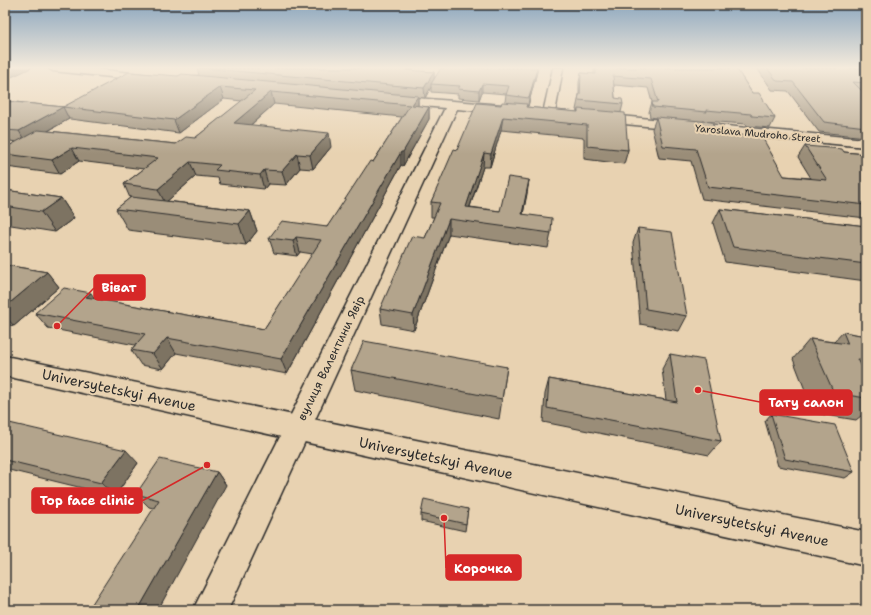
<svg xmlns="http://www.w3.org/2000/svg" width="871" height="615" viewBox="0 0 871 615" font-family="'Shantell Sans',sans-serif">
<rect width="100%" height="100%" fill="#e8d2b1"/>
<filter id="ink" filterUnits="userSpaceOnUse"><feTurbulence type="fractalNoise" baseFrequency=".025" numOctaves="2"/><feDisplacementMap in="SourceGraphic" scale="8" xChannelSelector="R" yChannelSelector="G"/><feConvolveMatrix kernelMatrix="1 2 1 2 8 2 1 2 1" color-interpolation-filters="sRGB"/></filter>
<g filter="url(#ink)">
<g fill="none" stroke-linecap="round" stroke-linejoin="round">
<defs>
<g id="minor">
<path d="M48,68H87L150,75L155,78L150,81L53,71Z"/>
<path d="M553,68H563L555,113L553,116H545L543,113Z"/>
<path d="M391,96L503,105L507,106L509,109L507,112L503,113L457,109L228,610H193L445,108L387,103L385,100L387,97Z"/>
<path d="M598,114L866,139V147L593,121L592,118L593,115Z"/>
</g>
<path id="major" d="M5,356L866,532V566L5,376Z"/>
</defs>
<!-- minor casing -->
<use href="#minor" stroke="#2b2b2b" stroke-width="3"/>
<!-- major casing -->
<use href="#major" stroke="#2b2b2b" stroke-width="3"/>
<!-- minor -->
<use href="#minor" fill="#e8d2b1" fill-rule="evenodd"/>
<!-- major -->
<use href="#major" fill="#e8d2b1" fill-rule="evenodd"/>
</g>
<!-- wall -->
<g fill="#9a8d78" stroke="#2b2b2b" fill-rule="evenodd">
<path d="M197,68H414L412,71L434,72V79L538,68L528,106H527V107L577,112L578,111L576,110L579,95V82L581,73L594,74V68H736L752,93L775,118L770,128L747,126L746,124L703,121V122L716,133L784,176L811,178L798,157L805,146L844,152L866,154V218L702,199L691,161L659,158L652,129L656,118L650,117L649,112L652,102L648,88L614,85L615,98L623,104L621,112L628,150L624,164L584,159V138L501,130L490,167H483L470,207L500,211L529,180L523,214L551,233L548,248L449,234L414,330L382,324L380,309L425,238L434,217H431V202L457,150L501,105L505,102L506,94L482,92L479,100L458,98V94L431,92V87L425,98L418,97V106L429,107V119L403,166L401,165L287,374L176,353L163,369L141,365L131,350L135,345L48,328L35,313L96,299L264,329L313,254L300,252L297,256L274,253L269,238L327,227L373,162L402,117L274,104L251,125L331,147L313,169L300,168L286,185L268,184L264,189L220,184L218,178L196,176L167,201L250,211L257,231L246,245L128,230L116,209L130,198L124,184L144,169L79,161L60,174L6,167L5,166V148L16,142L5,140V101L63,107L178,76L199,75ZM224,99L242,101L195,138L176,144L48,131L69,119H70L179,133Z"/>
<path d="M757,68H866V92H863L866,95V137L819,132L788,91L772,90Z"/>
<path d="M5,190L61,198L74,218L55,232L5,224Z"/>
<path d="M720,209L866,226V281L725,262L713,223Z"/>
<path d="M638,228L687,316L679,331L640,324L633,243Z"/>
<path d="M5,265L47,272L59,287L14,326L5,324Z"/>
<path d="M843,332L866,336V412L856,420L814,413L793,359L810,339L834,342Z"/>
<path d="M670,354L721,441L709,455L543,422L545,394L549,379L666,400L662,369Z"/>
<path d="M507,367L499,419L355,390L351,370Z"/>
<path d="M771,414L854,472L845,478L778,466L765,421Z"/>
<path d="M5,422L138,463L115,496L5,469Z"/>
<path d="M217,472L226,485L153,508L149,507L136,494Z"/>
<path d="M468,509L465,531L421,521V514Z"/>
</g>
<!-- shaded-wall -->
<g fill="#7d7362" stroke="#2b2b2b">
<path d="M5,68H31L5,80Z"/>
<path d="M407,68H414L406,79V70Z"/>
<path d="M537,68H538L528,106L529,98Z"/>
<path d="M434,72V82L431,84V87L425,98L424,88Z"/>
<path d="M482,84V92L479,100V91Z"/>
<path d="M220,87L224,99L179,133L174,120Z"/>
<path d="M271,92L274,104L238,136L234,123Z"/>
<path d="M418,96V108L412,105Z"/>
<path d="M63,107L69,119L26,143L19,131Z"/>
<path d="M429,107V119L403,166V152Z"/>
<path d="M503,117L501,130L490,167L491,154Z"/>
<path d="M329,133L331,147L313,169L310,155Z"/>
<path d="M72,148L79,161L60,174L52,160Z"/>
<path d="M401,152V165L287,374L281,359Z"/>
<path d="M484,153L483,167L465,221L466,207Z"/>
<path d="M297,154L300,168L286,185L282,171Z"/>
<path d="M190,162L196,176L165,203L158,189Z"/>
<path d="M264,170L268,184L264,189L260,175Z"/>
<path d="M529,180L527,194L520,229L522,214Z"/>
<path d="M61,198L74,218L55,232L41,212Z"/>
<path d="M250,211L257,231L246,245L239,224Z"/>
<path d="M449,219V234L414,330L413,315Z"/>
<path d="M296,237L300,252L297,256L293,241Z"/>
<path d="M47,272L59,287L14,326L5,316V307Z"/>
<path d="M91,293L102,308L86,297Z"/>
<path d="M167,338L176,353L163,369L153,354Z"/>
<path d="M126,450L138,463L115,496L101,483Z"/>
<path d="M217,472L226,485L158,610H138Z"/>
</g>
<!-- building -->
<g fill="#b3a48c" stroke="#2b2b2b">
<path d="M201,68H407L406,70L434,72L424,88Z"/>
<path d="M441,68H537L529,98L506,95L509,86L482,84L479,91L458,89L460,86L431,84Z"/>
<path d="M596,68H736L752,93H759L775,118L752,116L751,114L706,110L707,112L653,107L652,102H658L651,79L613,76L615,98L622,99L623,104L578,100L579,95H580L581,73L596,74Z"/>
<path d="M767,68H866V83L853,82L866,95V127L824,122L793,82L777,81Z"/>
<path d="M129,72L178,76L182,74L418,96L412,105L429,107L403,152H401L281,359L167,338L153,354L131,350L145,334L35,313L64,288L91,293L86,297L264,329L321,240L296,237L293,241L269,238L282,221L327,227L370,161L373,162L410,105L271,92L234,123L329,133L310,155L297,154L282,171L264,170L260,175L215,170L220,165L190,162L158,189L124,184L158,158L72,148L52,160L5,154V148L38,130L176,144L186,137L195,138L255,90L220,87L174,120L63,107Z"/>
<path d="M5,101L64,107H63L19,131L5,130Z"/>
<path d="M502,102L527,104L526,107L578,112V109L625,113L628,150L587,146V125L503,117L491,154L484,153L466,207L500,211L508,177L529,180L522,214L552,218L551,233L449,219L413,315L380,309L412,236L425,238L440,203L431,202L454,149L457,150L477,103L501,105Z"/>
<path d="M656,117L712,122L716,133L762,137L784,176L827,180L805,146L842,149L844,152L866,154V205L708,187L696,149L663,146Z"/>
<path d="M5,190L61,198L41,212L5,206Z"/>
<path d="M131,197L250,211L239,224L116,209Z"/>
<path d="M720,209L866,226V264L733,247Z"/>
<path d="M638,228L672,232L687,316L646,309Z"/>
<path d="M5,265L47,272L5,307Z"/>
<path d="M843,332L866,336V360L858,359L866,375V398L834,393L810,339L848,344Z"/>
<path d="M364,341L507,367L502,399L351,370Z"/>
<path d="M670,354L704,360L721,441L547,408L549,379L677,402Z"/>
<path d="M771,414L835,425L854,472L785,459Z"/>
<path d="M5,422L126,450L101,483L5,460Z"/>
<path d="M160,459L217,472L138,610H88L159,500L136,494Z"/>
<path d="M424,499L468,509L466,524L421,514Z"/>
</g>
</g>
<!-- sky -->
<linearGradient id="sky" x2="0" y2="1"><stop stop-color="#8ba6be"/><stop offset="0.44" stop-color="#f5ebdc"/><stop offset="1" stop-color="#f5ebdc" stop-opacity="0"/></linearGradient>
<rect width="871" height="154" fill="url(#sky)"/>
<g text-anchor="middle" stroke-width="4" stroke-linejoin="round" paint-order="stroke">
<!-- far-street labels -->
<g font-size="10" fill="#2b2b2b" stroke="#e8d2b1">
<text transform="translate(758 133) rotate(5)" y="4">Yaroslava Mudroho Street</text>
</g>
<!-- street labels -->
<g font-size="12" fill="#2b2b2b" stroke="#e8d2b1">
<text transform="translate(331 358) rotate(-64)" y="4">вулиця Валентини Явір</text>
</g>
<!-- near-street labels -->
<g font-size="14" fill="#2b2b2b" stroke="#e8d2b1">
<text transform="translate(119 390) rotate(12)" y="5">Universytetskyi Avenue</text>
<text transform="translate(436 458) rotate(12)" y="5">Universytetskyi Avenue</text>
<text transform="translate(752 525) rotate(12)" y="5">Universytetskyi Avenue</text>
</g>
</g>
<!-- callouts -->
<path fill="none" stroke="#d62828" stroke-width="1.5" d="M57 326L94 288M698 390L760 402M207 465L142 501M444 518L446 568"/>
<g fill="#d62828" stroke="#e8d2b1" stroke-width="1.5">
<circle cx="57" cy="326" r="4"/>
<circle cx="698" cy="390" r="4"/>
<circle cx="207" cy="465" r="4"/>
<circle cx="444" cy="518" r="4"/>
</g>
<g fill="#d62828" stroke="#d62828" stroke-width="1.5">
<rect x="94" y="275" width="51" height="25" rx="4"/>
<rect x="760" y="390" width="92" height="25" rx="4"/>
<rect x="32" y="488" width="110" height="25" rx="4"/>
<rect x="446" y="555" width="75" height="25" rx="4"/>
</g>
<g font-size="13" text-anchor="middle" font-weight="bold" fill="#fff">
<text x="119" y="292">Віват</text>
<text x="806" y="407">Тату салон</text>
<text x="87" y="505">Top face clinic</text>
<text x="483" y="573">Корочка</text>
</g>
<!-- margin -->
<rect width="871" height="615" fill="none" stroke="#e8d2b1" stroke-width="20"/>
<rect x="10" y="10" width="851" height="595" fill="none" stroke="#2b2b2b" stroke-width="1.5" filter="url(#ink)"/>
</svg>
